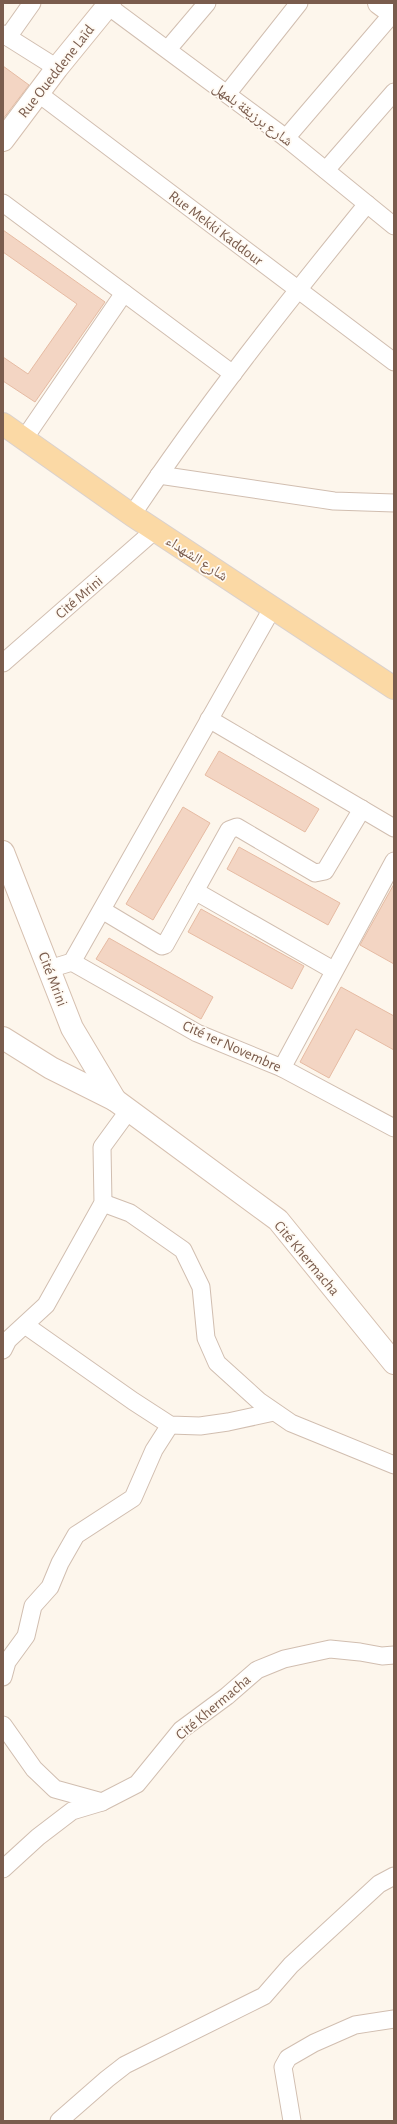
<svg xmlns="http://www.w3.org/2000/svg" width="397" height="2124" viewBox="0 0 397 2124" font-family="'Alegreya Sans','Noto Naskh Arabic',sans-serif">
<rect width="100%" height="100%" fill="#fdf6ec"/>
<!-- building -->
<g fill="#f3d5c3" stroke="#e6bba3">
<path d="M3,66L29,85L3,119Z"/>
<path d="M3,230L105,302L35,402L3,381V357L28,374L77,304L3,252Z"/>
<path d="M219,751L319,809L305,832L205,775Z"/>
<path d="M183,807L210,823L153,920L126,904Z"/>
<path d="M239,847L340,903L328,925L227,869Z"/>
<path d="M394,884V964L360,945Z"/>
<path d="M201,909L304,966L292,989L188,932Z"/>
<path d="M109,938L213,997L201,1019L96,959Z"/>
<path d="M341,987L394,1016V1050L356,1029L329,1078L300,1062Z"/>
</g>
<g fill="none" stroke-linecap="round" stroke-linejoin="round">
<defs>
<g id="street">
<path d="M104,3L286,138L394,226"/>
<path d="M3,34L57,68"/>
<path d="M8,37L32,3"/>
<path d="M168,49L207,3"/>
<path d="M39,94L394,362"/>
<path d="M227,94L299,3"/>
<path d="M286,138L393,13"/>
<path d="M326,170L394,92"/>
<path d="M3,203L233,374"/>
<path d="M24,439L124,293"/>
<path d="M159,475L334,501L394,503"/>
<path d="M132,515C204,407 285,305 367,204"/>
<path d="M3,663L155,530"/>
<path d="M209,719L394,828"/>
<path d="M195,891L229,830L237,827L315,873L325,871L362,809"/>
<path d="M102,910L162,946L165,945L195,891L333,970"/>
<path d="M72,962L197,1033L282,1068L394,1128"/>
<path d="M49,969L72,962L273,607"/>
<path d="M282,1068L394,861"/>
<path d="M103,1203L130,1213L183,1250L201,1287L206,1338L217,1363L259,1401L291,1423L394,1465"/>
<path d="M25,1325L133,1401L170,1425L200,1426L228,1422L274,1412"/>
<path d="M3,1350L8,1340L46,1305L103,1203L102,1147L129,1110"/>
<path d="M3,1677L7,1662L26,1636L33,1606L50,1587L60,1563L76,1535L133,1498L154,1450L170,1425"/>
<path d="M3,1725L34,1769L55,1789L102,1802"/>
<path d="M3,1869L38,1837L72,1811L102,1802L137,1784L181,1730L227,1696L257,1670L284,1659L330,1649L360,1652L382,1656L394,1655"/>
<path d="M59,2121L107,2079L125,2065L264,1996L291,1965L379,1884L394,1876"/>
<path d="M292,2121L283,2067L288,2058L314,2043L355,2025L394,2019"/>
</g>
<g id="secondary">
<path d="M379,3L394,14"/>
<path d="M3,140L57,68L110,3"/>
<path d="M3,852L72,1028L115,1100"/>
<path d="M3,1038L51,1068L115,1100L278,1220L394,1363"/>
</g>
<path id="primary" d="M3,424L132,515L394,688"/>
</defs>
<!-- street casing -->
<use href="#street" stroke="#d1beb0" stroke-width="19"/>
<!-- secondary casing -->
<use href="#secondary" stroke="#d6c0b0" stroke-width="24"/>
<!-- primary casing -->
<use href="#primary" stroke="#dad1cd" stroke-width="24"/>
<!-- street -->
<use href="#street" stroke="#fff" stroke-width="17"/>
<!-- secondary -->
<use href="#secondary" stroke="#fff" stroke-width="22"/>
<!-- primary -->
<use href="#primary" stroke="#fbd9a5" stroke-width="22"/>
</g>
<g text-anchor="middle" stroke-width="3.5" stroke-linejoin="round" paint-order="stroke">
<!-- street labels -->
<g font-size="15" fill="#7a5c4d" stroke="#fffaf3">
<text transform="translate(56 71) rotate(-52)" y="5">Rue Oueddene Laïd</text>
<text transform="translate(253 114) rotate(37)" y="5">شارع برزيقة بلمهل</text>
<text transform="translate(216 228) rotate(37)" y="5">Rue Mekki Kaddour</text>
<text transform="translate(197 558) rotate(33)" y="5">شارع الشهداء</text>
<text transform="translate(79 597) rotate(-41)" y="5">Cité Mrini</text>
<text transform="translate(53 979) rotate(69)" y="5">Cité Mrini</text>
<text transform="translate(232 1046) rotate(24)" y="5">Cité 1er Novembre</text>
<text transform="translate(307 1258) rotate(50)" y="5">Cité Khermacha</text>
<text transform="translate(213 1707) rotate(-40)" y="5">Cité Khermacha</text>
</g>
</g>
<!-- border -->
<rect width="397" height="2124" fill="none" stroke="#7a5c4d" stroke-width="8"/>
</svg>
